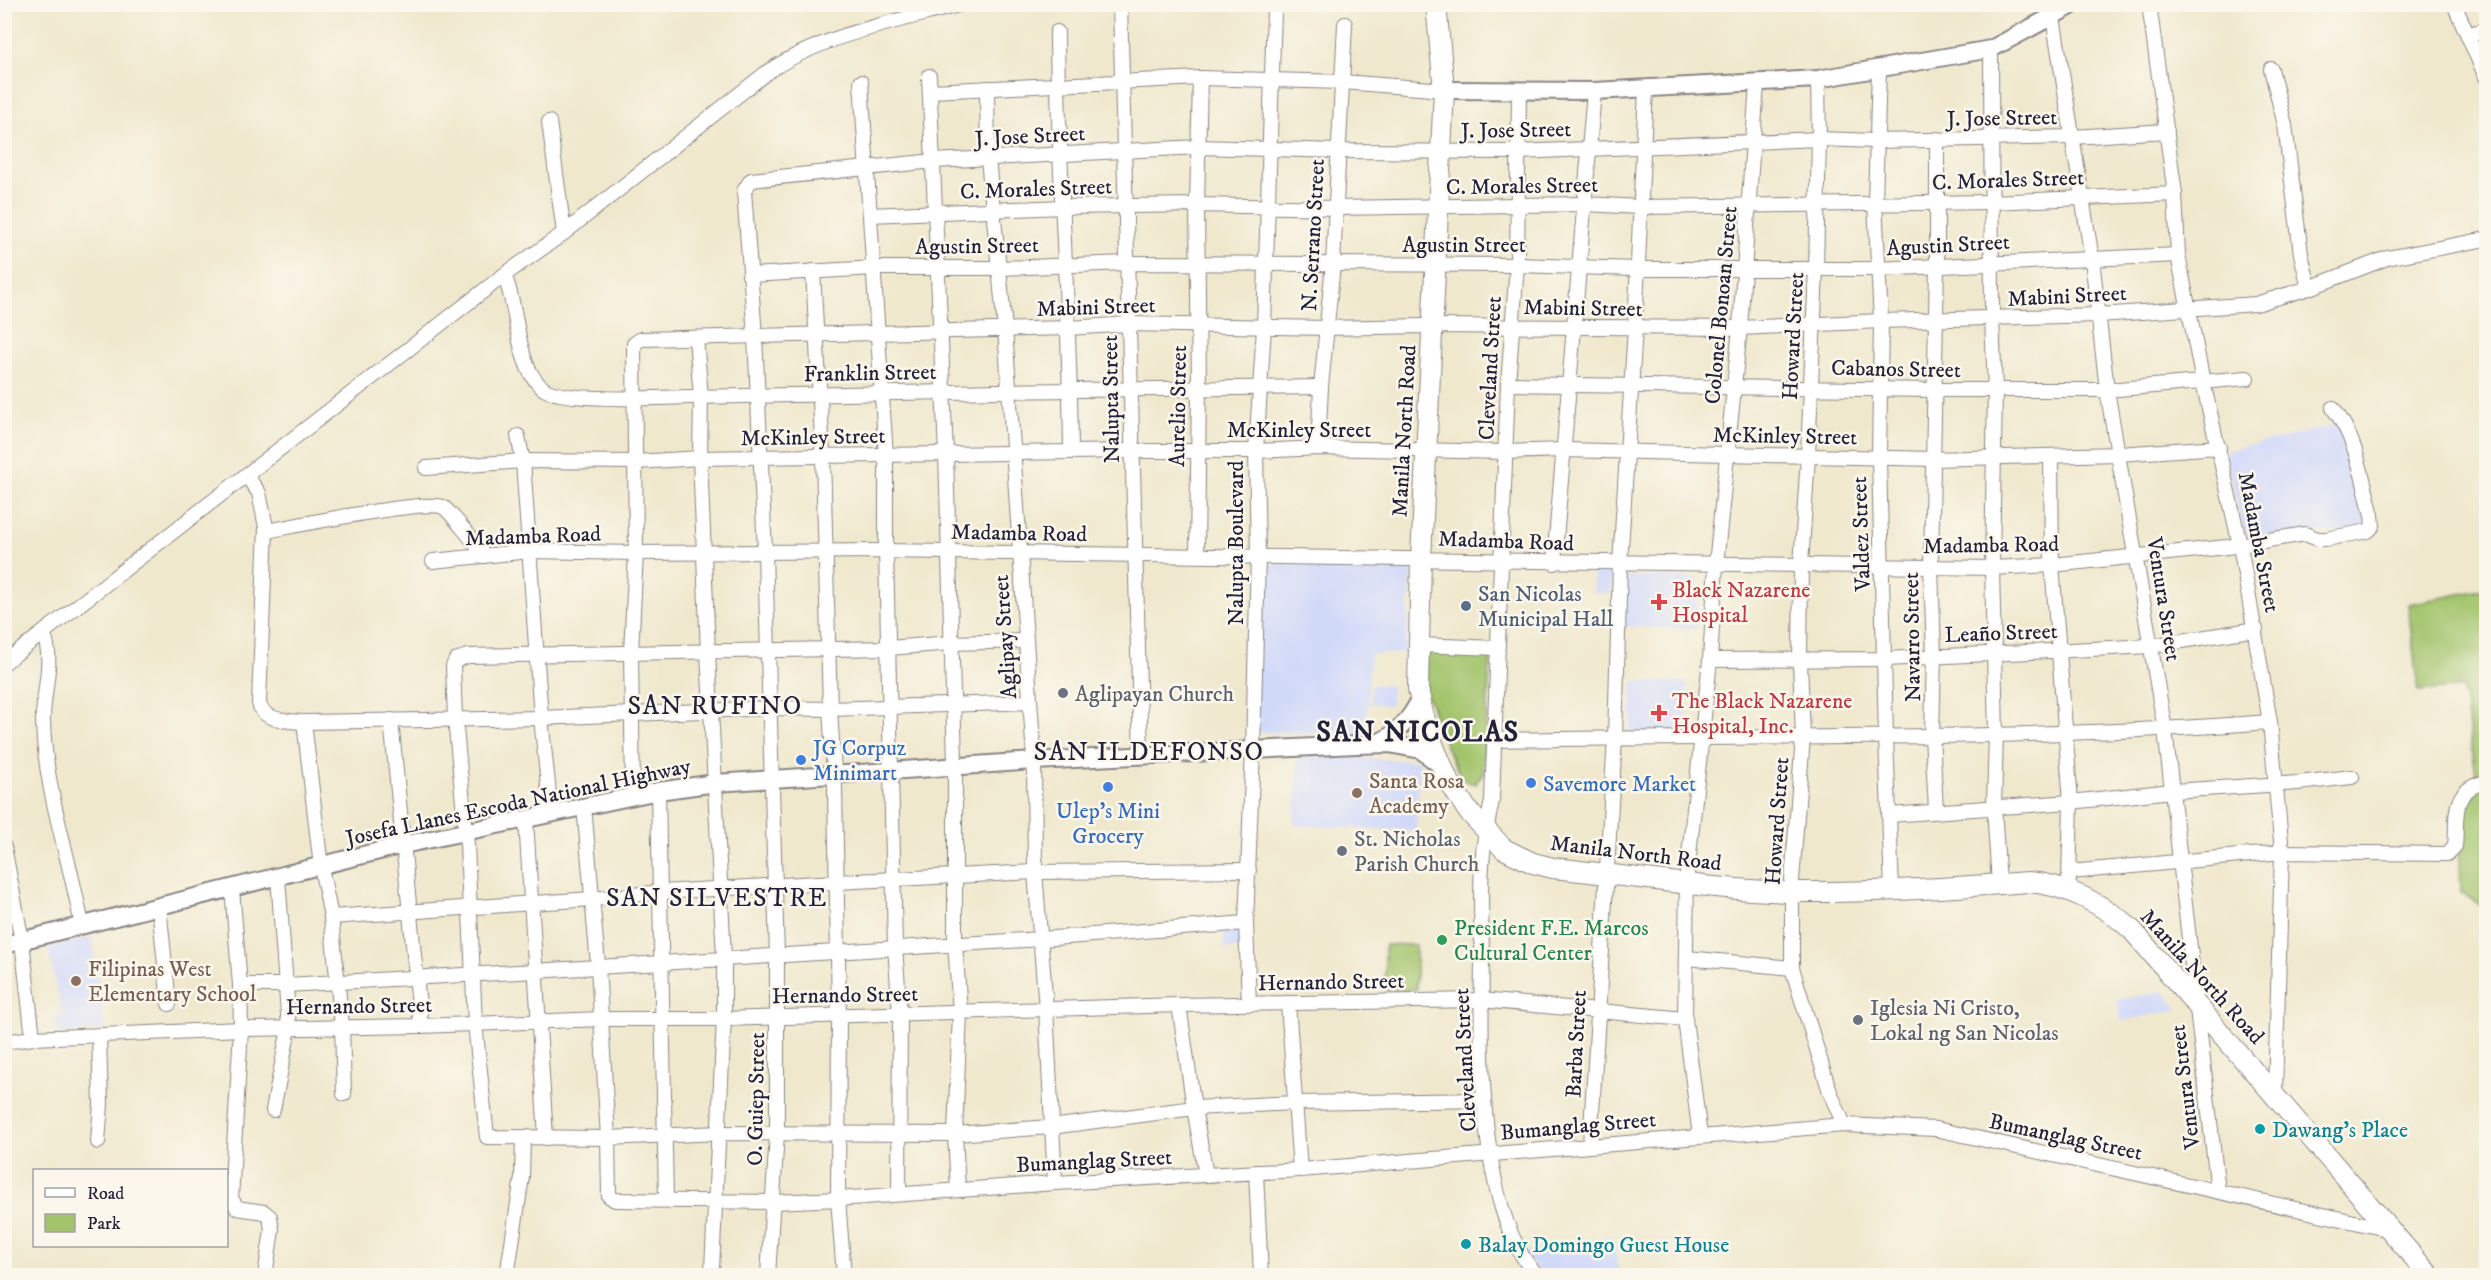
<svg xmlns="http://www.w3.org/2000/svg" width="2491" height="1280" viewBox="0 0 2491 1280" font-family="'IM FELL DW Pica',serif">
<rect width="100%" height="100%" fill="#fbf7ec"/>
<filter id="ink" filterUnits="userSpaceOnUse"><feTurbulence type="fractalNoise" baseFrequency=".0167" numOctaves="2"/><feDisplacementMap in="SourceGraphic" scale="12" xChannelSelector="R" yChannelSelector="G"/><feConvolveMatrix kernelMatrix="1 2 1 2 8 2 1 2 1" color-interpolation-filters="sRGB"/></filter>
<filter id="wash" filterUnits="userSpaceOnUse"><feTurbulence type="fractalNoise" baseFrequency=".008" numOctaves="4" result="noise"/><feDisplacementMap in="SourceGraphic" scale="24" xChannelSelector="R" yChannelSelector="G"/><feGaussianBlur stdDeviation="1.35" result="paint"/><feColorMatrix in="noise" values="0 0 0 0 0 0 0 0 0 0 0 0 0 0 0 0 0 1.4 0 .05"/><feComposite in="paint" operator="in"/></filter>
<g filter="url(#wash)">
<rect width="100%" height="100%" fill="#f0e8cd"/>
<!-- built -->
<g fill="#d1d9f9">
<path d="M2342,424L2354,455L2368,528L2246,541L2225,451Z"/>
<path d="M1257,563L1412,566L1405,653L1370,654L1366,734L1255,732Z"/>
<path d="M1594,569L1612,570L1611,594L1593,593Z"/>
<path d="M1621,576L1699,578L1697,629L1618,626Z"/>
<path d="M1633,681L1687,683L1686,735L1630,733Z"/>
<path d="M1371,685H1391V705L1370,704Z"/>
<path d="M1298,755L1420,761L1416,831L1294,825Z"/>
<path d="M1243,927V948L1224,949L1223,928Z"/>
<path d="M92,937L104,1030L58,1034L54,1017L62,1015L48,947Z"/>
<path d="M2164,991L2178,1009L2121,1021L2117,1000Z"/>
<path d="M1613,1236L1619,1275H1542L1523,1252Z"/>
</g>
<!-- green -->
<g fill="#a3c46c" stroke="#627354" stroke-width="1.5">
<path d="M2486,589V909L2461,892L2458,810L2477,781L2463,687L2418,691L2408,604Z"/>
<path d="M1426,650L1491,653L1483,774L1475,784L1462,780L1445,744L1426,691Z"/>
<rect x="1385" y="945" width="31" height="45"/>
</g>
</g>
<g filter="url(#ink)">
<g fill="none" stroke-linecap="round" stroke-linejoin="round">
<defs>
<g id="minor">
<path d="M1120,4L1141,756"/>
<path d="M2149,4L2175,194L2178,255L2203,382L2240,545L2270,722L2282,852L2275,1093"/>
<path d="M2454,4L2486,77"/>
<path d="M2053,17L2092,259L2107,390L2165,730L2218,1191"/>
<path d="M1057,32C1058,172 1070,312 1071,452"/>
<path d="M2468,34L2486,30"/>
<path d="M1991,49L1992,319L1995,389L1992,568L1996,734L1994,807L1999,884"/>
<path d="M1879,68L1875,203L1881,321L1879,458L1886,738L1892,890"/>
<path d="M2271,69L2285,125L2301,254L2309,288"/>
<path d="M929,76L946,454L955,762V944L960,1012L955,1134L958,1190"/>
<path d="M1818,79L1819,139L1816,269L1808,456L1801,565L1800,661L1803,737L1792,881V968L1830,1092L1844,1125"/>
<path d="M861,82L886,456V551L895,947L900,1013L899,1194"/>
<path d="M987,88L988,159L1005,329L1034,758L1035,872L1046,1008L1055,1183"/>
<path d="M1519,90L1517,265L1508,384L1492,800C1489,818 1484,836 1483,854C1479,888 1482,924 1482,959C1481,1047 1476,1208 1537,1276"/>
<path d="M931,91L1200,78L1343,82L1444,90"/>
<path d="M549,122L564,233"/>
<path d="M870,215L1064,207L1197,205L1335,208L1586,204L1639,207L1992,202L2175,194"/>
<path d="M813,271L823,457L830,709L835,788L839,1015L838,1199L844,1276"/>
<path d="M504,275C519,307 515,368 544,389C563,402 665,398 692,397C902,392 1111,389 1321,387"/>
<path d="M749,275L875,268H1000L1127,263L1517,265L1636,269H1877L2178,255"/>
<path d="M696,338L701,397L700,458L708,653L724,957V1019L712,1269"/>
<path d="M1508,384L1935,390H2107L2247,378"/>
<path d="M518,436L523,461L541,718L551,813"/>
<path d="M1318,448L1321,387L1333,264L1345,24"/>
<path d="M2051,457L2052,565L2071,802L2069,880"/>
<path d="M426,468L523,461L636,462L700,458L1133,451H1256L1318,448L1506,452L1564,450L1933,459L2118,454L2219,447"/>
<path d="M246,475L259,493L266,527L259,703C262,721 289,721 304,722L541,718L771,708L830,709L1030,702"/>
<path d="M266,531C294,526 425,499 443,507C448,509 481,550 484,556"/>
<path d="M1197,555L1199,387L1197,205L1200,78"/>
<path d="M433,561L530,551L636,553L886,551L1992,568L2052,565L2227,547L2305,534L2318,539H2326L2368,531L2373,526L2372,515C2362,478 2357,439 2333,408"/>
<path d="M1554,563L1594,91"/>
<path d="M43,633C55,659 43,690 43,719C44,789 70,857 82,926"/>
<path d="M1024,641L951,643L889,648L468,656L456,660L453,666L455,718L467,845L475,1024L487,1137L608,1138L719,1133L955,1134L1051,1127L1194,1108L1295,1103L1484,1100"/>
<path d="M1419,645L1497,648"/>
<path d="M1710,660L1885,659L2151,646L2256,629"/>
<path d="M4,663L504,275L564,233L766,73C823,34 896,22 962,4"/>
<path d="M391,720L421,1026"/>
<path d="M304,722L321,867L331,917L342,1026L344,1094"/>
<path d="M1494,740C1753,735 2012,742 2270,722"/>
<path d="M658,791L666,1200"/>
<path d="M633,796L631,652L636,553L634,344L641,339L1069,328L1129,324L1327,328L1423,326L1740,328L1881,321L2099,315L2256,304L2309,288L2387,258L2486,239"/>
<path d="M584,806L598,965L608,1138L609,1196L615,1200L774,1202L838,1199L1055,1183L1300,1170L1844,1125L1936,1129L2391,1230"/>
<path d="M1936,810L1932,736L1934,656L1931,566L1937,265V139"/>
<path d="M1889,815L2071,802L2172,791L2298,783L2352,777"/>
<path d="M526,820L546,1138"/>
<path d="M4,847L22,941L33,1038"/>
<path d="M2070,872L2282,852L2447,854L2455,846C2458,817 2449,790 2486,782"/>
<path d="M232,888L240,985L241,1029L231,1198L237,1208L264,1212L270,1217L272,1230L265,1276"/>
<path d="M159,906L169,1004"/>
<path d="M331,917L592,899L661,892L836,882L1035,872L1249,870"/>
<path d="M1687,958L1792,968"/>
<path d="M240,985H286L535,971L1041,939L1246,923"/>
<path d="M1288,1003L1300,1170"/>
<path d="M1249,1004L1246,923L1253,750L1258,556L1256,451L1264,327L1274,11"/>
<path d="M1179,1005L1194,1108L1206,1175"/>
<path d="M4,1042L33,1038L241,1029L421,1026L601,1019H724L1179,1005L1481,1000L1685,1019"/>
<path d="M273,1110L289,1028L278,877"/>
<path d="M1700,1136L1685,1019L1687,874L1710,660L1716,565L1740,328L1757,84"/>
<path d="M98,1142L101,1104L99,1036"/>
<path d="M1590,1145L1615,738L1620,564L1635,328L1646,89"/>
<path d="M1256,1172L1261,1276"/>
<path d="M507,1276L522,1177L523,1138"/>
<path d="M768,1276L777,1133V956L765,552L755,336L744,191L751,180L934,161L1198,147L1338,151L1518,152L1819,139L1875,141L2073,137L2167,131"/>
</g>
<g id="major">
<path d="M1444,90L1594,91L1818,79L1991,49L2075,4"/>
<path d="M1377,743C1396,735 1411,718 1420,699"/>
<path d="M4,945L403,845L658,791L716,783L1034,761L1355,745L1389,744L1421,750L1441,766"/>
</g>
<path id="highway" d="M1436,4L1444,90L1421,558L1418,688L1422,710L1430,737L1448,780L1468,811L1504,849L1533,863L1553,868C1632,876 1712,890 1792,892C1871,893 1950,888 2028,882C2065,884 2105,905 2132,930L2430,1276"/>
</defs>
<!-- minor casing -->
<use href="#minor" stroke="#898584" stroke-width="16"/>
<!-- major casing -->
<use href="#major" stroke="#898584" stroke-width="20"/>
<!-- highway casing -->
<use href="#highway" stroke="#898584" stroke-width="22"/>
<!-- minor -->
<use href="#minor" stroke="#fff" stroke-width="14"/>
<!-- major -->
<use href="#major" stroke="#fff" stroke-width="16"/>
<!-- highway -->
<use href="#highway" stroke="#fff" stroke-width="20"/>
</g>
</g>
<!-- markers -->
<g fill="#e0444e" stroke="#fbf7ec" stroke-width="2">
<path d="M1656 593h6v6h6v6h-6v6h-6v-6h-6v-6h6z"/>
<path d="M1656 704h6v6h6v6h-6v6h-6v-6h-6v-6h6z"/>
</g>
<circle fill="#5c6f8a" stroke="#fbf7ec" stroke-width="2" cx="1466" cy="606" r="6"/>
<g fill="#6b7280" stroke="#fbf7ec" stroke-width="2">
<circle cx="1063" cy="693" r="6"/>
<circle cx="1342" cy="851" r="6"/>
<circle cx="1858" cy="1020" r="6"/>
</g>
<g fill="#3f7fe0" stroke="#fbf7ec" stroke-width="2">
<circle cx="801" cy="760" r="6"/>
<circle cx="1531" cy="783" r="6"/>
<circle cx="1108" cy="787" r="6"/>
</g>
<g fill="#8d6e63" stroke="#fbf7ec" stroke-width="2">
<circle cx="1357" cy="793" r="6"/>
<circle cx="76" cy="981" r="6"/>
</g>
<circle fill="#2e9e5b" stroke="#fbf7ec" stroke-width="2" cx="1442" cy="940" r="6"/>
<g fill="#0f9aa8" stroke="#fbf7ec" stroke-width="2">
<circle cx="2260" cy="1129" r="6"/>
<circle cx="1466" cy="1244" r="6"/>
</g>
<g text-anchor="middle" stroke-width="5" stroke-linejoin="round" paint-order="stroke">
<!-- street labels -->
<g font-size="22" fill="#22223b" stroke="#fbf7ec">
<text transform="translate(2002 117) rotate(-1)" y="8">J. Jose Street</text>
<text transform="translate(1516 129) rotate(-1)" y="8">J. Jose Street</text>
<text transform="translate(1030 135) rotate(-3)" y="8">J. Jose Street</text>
<text transform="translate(2008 179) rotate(-2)" y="8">C. Morales Street</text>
<text transform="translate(1522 185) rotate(-1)" y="8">C. Morales Street</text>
<text transform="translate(1036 188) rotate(-2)" y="8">C. Morales Street</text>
<text transform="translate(1312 235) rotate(-87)" y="8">N. Serrano Street</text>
<text x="1464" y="252">Agustin Street</text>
<text transform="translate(1948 244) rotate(-3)" y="8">Agustin Street</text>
<text transform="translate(977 245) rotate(-1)" y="8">Agustin Street</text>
<text transform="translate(2067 295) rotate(-3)" y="8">Mabini Street</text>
<text transform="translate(1720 305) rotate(-85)" y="8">Colonel Bonoan Street</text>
<text transform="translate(1096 306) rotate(-2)" y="8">Mabini Street</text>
<text transform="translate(1583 307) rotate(1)" y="8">Mabini Street</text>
<text transform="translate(1792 336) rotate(-87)" y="8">Howard Street</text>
<text transform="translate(1489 368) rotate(-87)" y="8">Cleveland Street</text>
<text transform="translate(1896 368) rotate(1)" y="8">Cabanos Street</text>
<text transform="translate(870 372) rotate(-1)" y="8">Franklin Street</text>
<text transform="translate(1110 399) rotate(-91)" y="8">Nalupta Street</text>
<text transform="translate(1177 406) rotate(-89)" y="8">Aurelio Street</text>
<text x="1299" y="437">McKinley Street</text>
<text transform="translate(1403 431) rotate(-87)" y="8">Manila North Road</text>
<text transform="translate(1785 435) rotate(1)" y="8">McKinley Street</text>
<text transform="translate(813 436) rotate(-1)" y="8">McKinley Street</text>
<text transform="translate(1019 532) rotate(1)" y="8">Madamba Road</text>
<text transform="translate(1860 534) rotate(-92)" y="8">Valdez Street</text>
<text transform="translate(533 535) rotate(-2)" y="8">Madamba Road</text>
<text transform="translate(1506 540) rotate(2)" y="8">Madamba Road</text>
<text transform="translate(2260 542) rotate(79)" y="8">Madamba Street</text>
<text transform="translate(1235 543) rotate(-90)" y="8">Nalupta Boulevard</text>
<text transform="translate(1991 544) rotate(-1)" y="8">Madamba Road</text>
<text transform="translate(2165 599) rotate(81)" y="8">Ventura Street</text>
<text transform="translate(2001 632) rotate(-2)" y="8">Leaño Street</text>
<text transform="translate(1004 637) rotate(-94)" y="8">Aglipay Street</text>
<text transform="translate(1911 637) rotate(-91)" y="8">Navarro Street</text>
<text transform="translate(518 801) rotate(-12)" y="8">Josefa Llanes Escoda National Highway</text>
<text transform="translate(1776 821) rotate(-86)" y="8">Howard Street</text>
<text transform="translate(1636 852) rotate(7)" y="8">Manila North Road</text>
<text transform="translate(2203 976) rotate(48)" y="8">Manila North Road</text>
<text transform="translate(1331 981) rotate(-1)" y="8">Hernando Street</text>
<text transform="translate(845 994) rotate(-1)" y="8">Hernando Street</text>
<text transform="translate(359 1005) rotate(-1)" y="8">Hernando Street</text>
<text transform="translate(1575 1044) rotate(-87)" y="8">Barba Street</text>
<text transform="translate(1464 1060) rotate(-93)" y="8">Cleveland Street</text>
<text transform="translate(2184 1087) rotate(-97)" y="8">Ventura Street</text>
<text transform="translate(755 1099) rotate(-89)" y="8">O. Guiep Street</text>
<text transform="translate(1578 1125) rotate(-5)" y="8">Bumanglag Street</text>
<text transform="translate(2066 1136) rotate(12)" y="8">Bumanglag Street</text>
<text transform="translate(1094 1160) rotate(-3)" y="8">Bumanglag Street</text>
</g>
<!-- health labels -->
<g font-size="22" fill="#be3a42" stroke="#fbf7ec" text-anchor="start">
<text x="1672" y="597">Black Nazarene<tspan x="1672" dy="25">Hospital</tspan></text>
<text x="1672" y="708">The Black Nazarene<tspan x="1672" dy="25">Hospital, Inc.</tspan></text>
</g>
<!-- service labels -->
<g font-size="22" fill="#4e5e75" stroke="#fbf7ec" text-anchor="start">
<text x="1478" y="601">San Nicolas<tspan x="1478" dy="25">Municipal Hall</tspan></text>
</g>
<!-- worship labels -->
<g font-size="22" fill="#5b616d" stroke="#fbf7ec" text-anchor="start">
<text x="1075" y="701">Aglipayan Church</text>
<text x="1354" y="846">St. Nicholas<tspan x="1354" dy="25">Parish Church</tspan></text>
<text x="1870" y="1015">Iglesia Ni Cristo,<tspan x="1870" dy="25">Lokal ng San Nicolas</tspan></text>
</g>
<!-- shop labels -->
<g font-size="22" fill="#366cbe" stroke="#fbf7ec" text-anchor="start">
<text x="813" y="755">JG Corpuz<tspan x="813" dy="25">Minimart</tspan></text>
<text x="1543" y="791">Savemore Market</text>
<text x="1108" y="818" text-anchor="middle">Ulep's Mini<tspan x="1108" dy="25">Grocery</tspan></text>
</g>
<!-- education labels -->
<g font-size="22" fill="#785e54" stroke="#fbf7ec" text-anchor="start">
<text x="1369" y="788">Santa Rosa<tspan x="1369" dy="25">Academy</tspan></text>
<text x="88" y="976">Filipinas West<tspan x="88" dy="25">Elementary School</tspan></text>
</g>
<!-- leisure labels -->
<g font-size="22" fill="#27864d" stroke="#fbf7ec" text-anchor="start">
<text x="1454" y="935">President F.E. Marcos<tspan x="1454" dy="25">Cultural Center</tspan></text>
</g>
<!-- culture labels -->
<g font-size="22" fill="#0d838f" stroke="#fbf7ec" text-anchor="start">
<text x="2272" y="1137">Dawang's Place</text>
<text x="1478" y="1252">Balay Domingo Guest House</text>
</g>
<!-- quarter labels -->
<g font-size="26" letter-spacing="1.5" fill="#22223b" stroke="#fbf7ec">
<text x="715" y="714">SAN RUFINO</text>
<text x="1149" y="760">SAN ILDEFONSO</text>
<text x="717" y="906">SAN SILVESTRE</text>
</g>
<!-- district labels -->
<g font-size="28" font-weight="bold" letter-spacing="1.5" fill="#22223b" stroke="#fbf7ec">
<text x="1418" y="741">SAN NICOLAS</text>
</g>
</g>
<!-- margin -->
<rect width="2491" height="1280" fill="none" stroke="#fbf7ec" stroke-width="24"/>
<!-- legend -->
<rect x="33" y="1169" width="195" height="78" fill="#fbf7ec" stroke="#a4a2a5" stroke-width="1.5"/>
<rect x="45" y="1188" width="30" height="9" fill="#ffffff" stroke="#a4a2a5" stroke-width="1.5"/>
<text x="87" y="1199" font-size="18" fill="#22223b">Road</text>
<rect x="45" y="1214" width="30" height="18" fill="#a3c46c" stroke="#a4a2a5" stroke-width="1.5"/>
<text x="87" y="1229" font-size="18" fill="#22223b">Park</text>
</svg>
